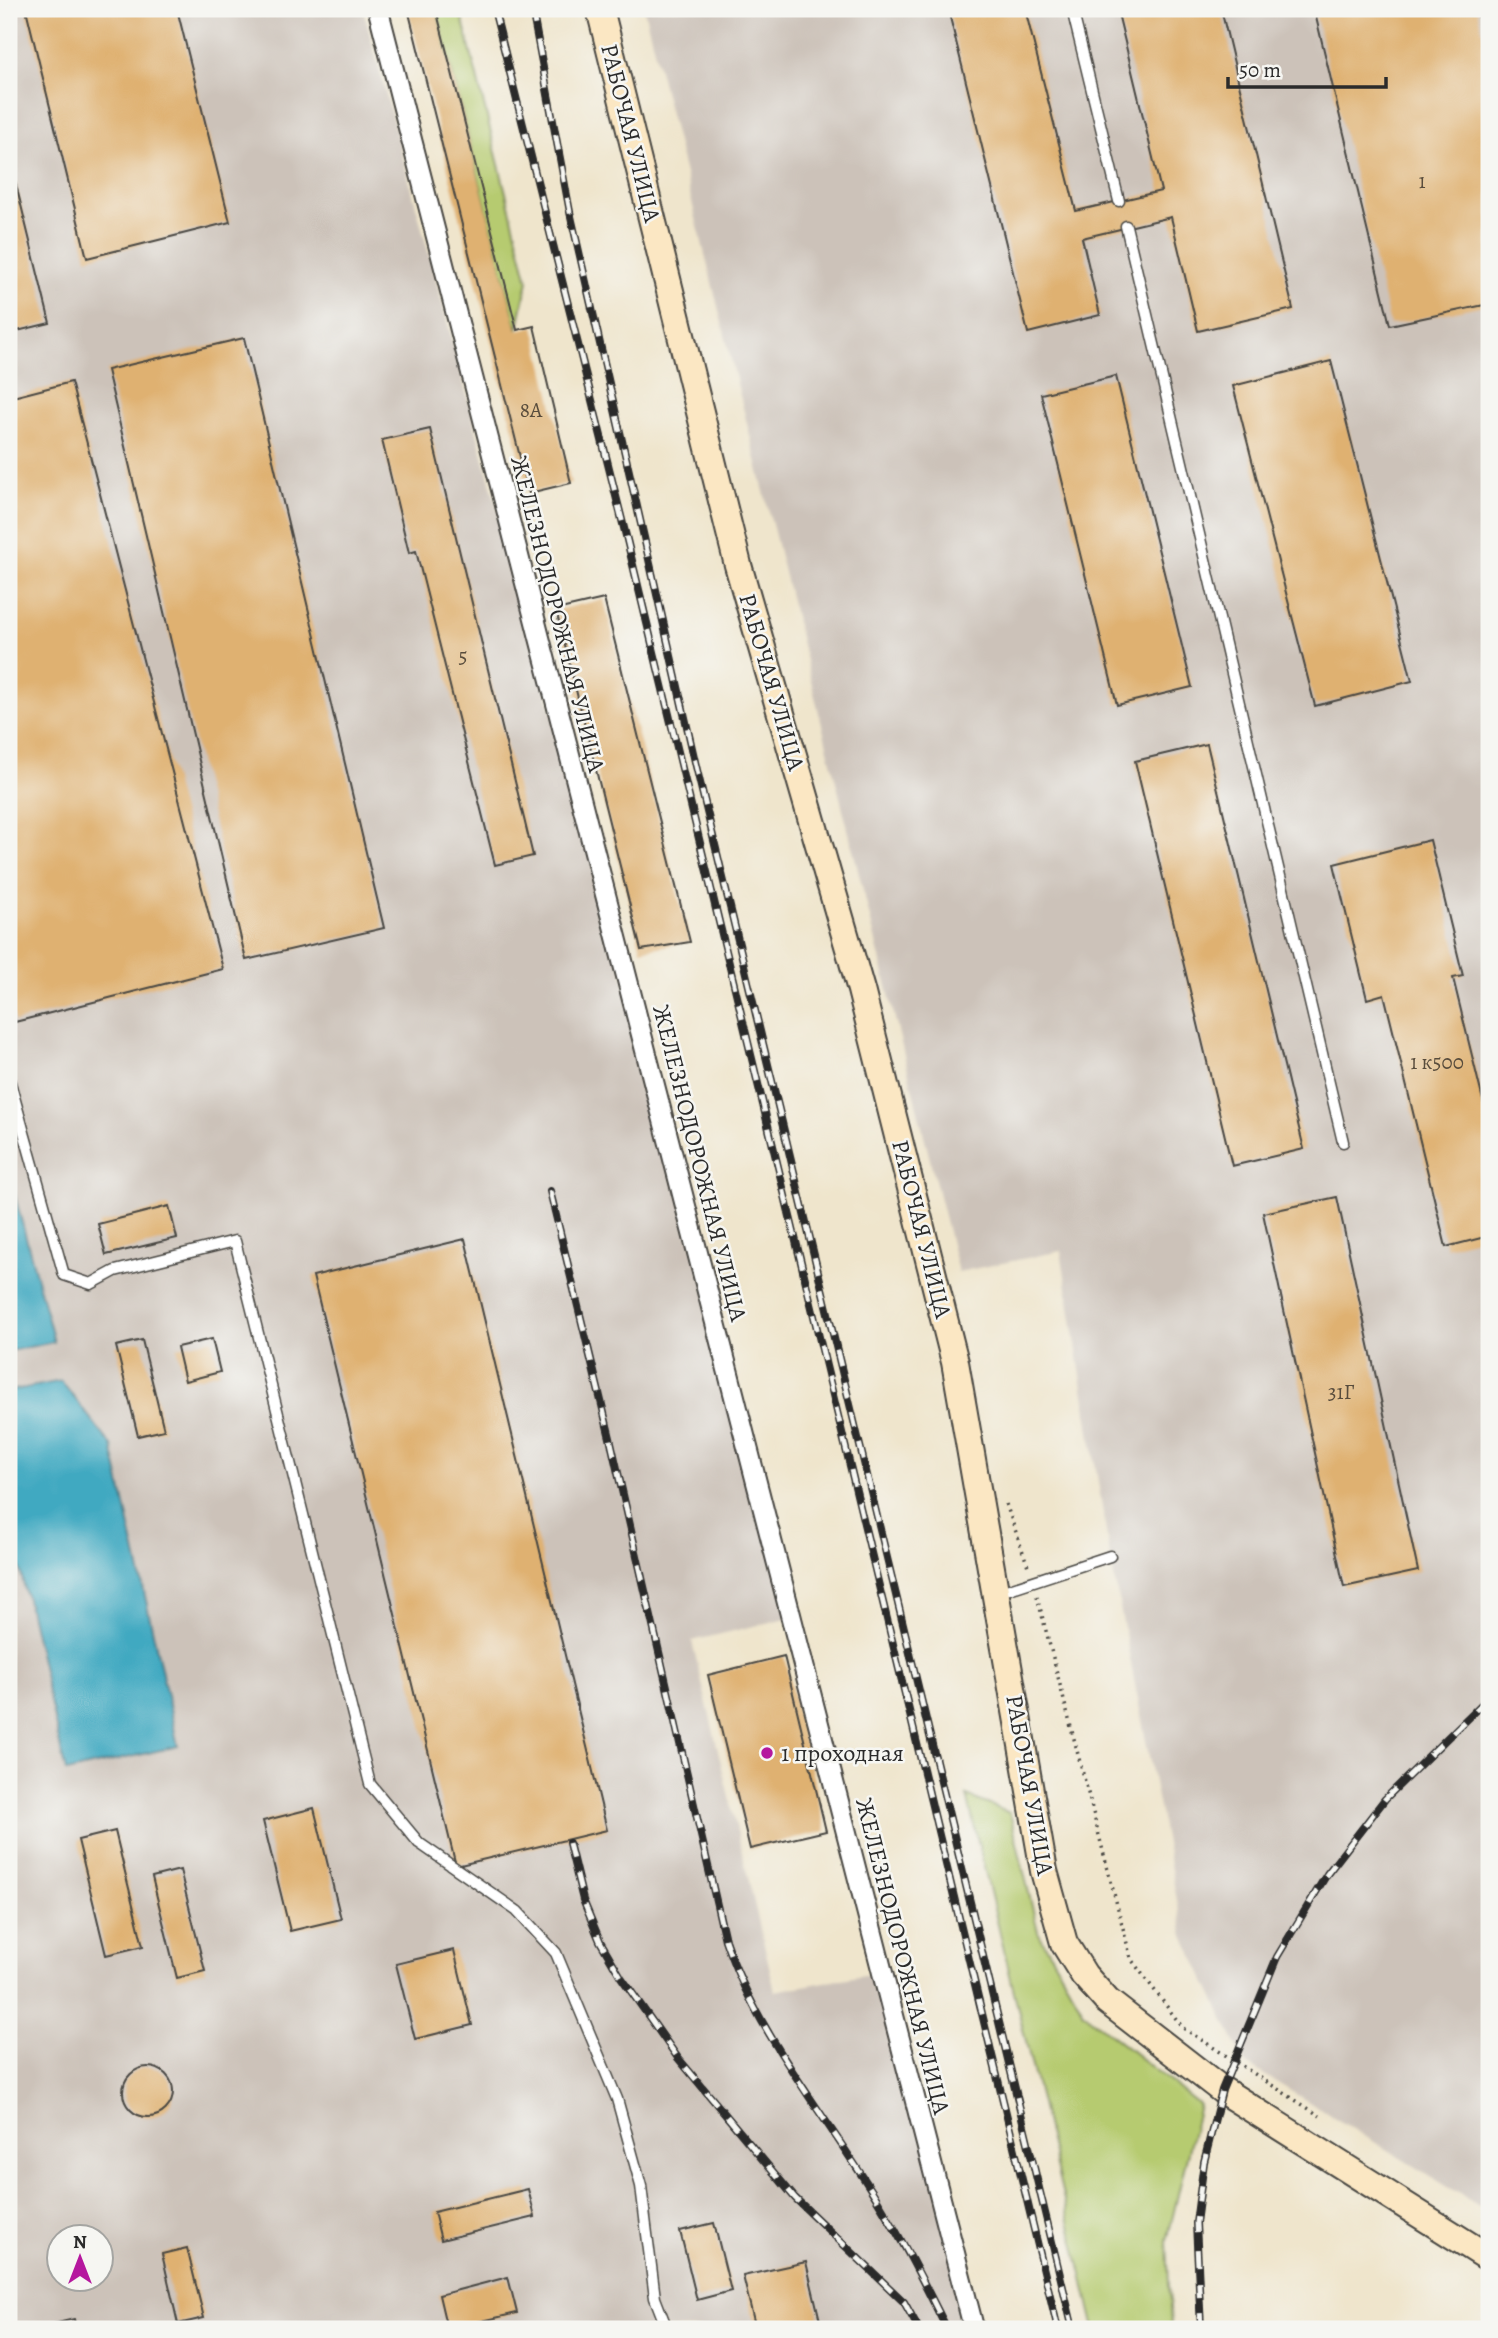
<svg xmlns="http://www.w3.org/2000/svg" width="1498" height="2338" viewBox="0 0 1498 2338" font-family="Alegreya,serif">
<rect width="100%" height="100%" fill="#f6f6f2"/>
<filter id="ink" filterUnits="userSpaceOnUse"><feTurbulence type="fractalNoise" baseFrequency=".0143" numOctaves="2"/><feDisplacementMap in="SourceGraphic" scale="14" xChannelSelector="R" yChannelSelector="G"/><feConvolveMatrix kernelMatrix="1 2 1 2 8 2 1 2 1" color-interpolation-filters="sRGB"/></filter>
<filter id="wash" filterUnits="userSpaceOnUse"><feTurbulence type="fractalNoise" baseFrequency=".00686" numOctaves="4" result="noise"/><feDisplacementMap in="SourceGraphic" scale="28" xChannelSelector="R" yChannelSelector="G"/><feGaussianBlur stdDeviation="1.57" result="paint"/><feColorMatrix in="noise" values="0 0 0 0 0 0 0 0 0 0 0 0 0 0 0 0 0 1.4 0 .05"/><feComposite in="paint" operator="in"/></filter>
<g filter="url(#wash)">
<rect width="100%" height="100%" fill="#efe5cc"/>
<!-- industrial -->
<g fill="#ccc2b9" fill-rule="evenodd">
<path d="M9,9H363L795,1616L692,1641L775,1991L881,1972L973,2329H9ZM60,2236H102V2278H60Z"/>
<path d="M644,9H1489V2212L1245,2063L1184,1936L1110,1556L1061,1251L958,1272Z"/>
</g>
<!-- green -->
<g fill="#b6cb6f" stroke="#707b4d" stroke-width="2">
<path d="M436,9H460L528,281L517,330Z"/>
<path d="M967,1796L1010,1813L1038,1932L1084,2013L1199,2105L1167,2241L1171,2329H1095Z"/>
</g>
<!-- water -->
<g fill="#41a9c1" stroke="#366a76" stroke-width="2">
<path d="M9,1174L54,1342L9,1351Z"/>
<path d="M61,1381L112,1446L178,1746L66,1772L9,1520V1391Z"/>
</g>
<g id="blocks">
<!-- building -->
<g fill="#dfb171">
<path d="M26,9H177L230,222L87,258Z"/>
<path d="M408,9H436L517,330L534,326L571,483L529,493Z"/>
<path d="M948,9H1025L1076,211L1161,191L1117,9H1221L1293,309L1198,331L1171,217L1082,238L1100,315L1028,333Z"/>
<path d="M1314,9H1477L1489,58V304L1390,325Z"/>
<path d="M9,156L50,323L9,333Z"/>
<path d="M244,338L384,928L246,960L107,370Z"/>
<path d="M1331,361L1412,681L1315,706L1233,386Z"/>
<path d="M1116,376L1192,687L1117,705L1041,394Z"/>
<path d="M71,382L223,969L15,1022L9,999V398Z"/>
<path d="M430,429L533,856L495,865L416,551L409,553L382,440Z"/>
<path d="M604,599L690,942L641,950L556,610Z"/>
<path d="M1207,744L1304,1149L1232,1166L1135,761Z"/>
<path d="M1430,840L1463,976L1453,978L1489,1125V1236L1446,1247L1384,994L1367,999L1334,864Z"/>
<path d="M1337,1197L1418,1571L1344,1587L1263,1213Z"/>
<path d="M169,1206L177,1238L106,1255L98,1224Z"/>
<path d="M465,1239L607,1830L456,1866L313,1276Z"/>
<path d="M212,1339L220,1372L185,1381L177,1347Z"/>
<path d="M142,1340L164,1430L138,1436L116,1346Z"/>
<path d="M784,1656L826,1831L750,1849L708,1675Z"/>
<path d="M314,1808L341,1919L290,1931L263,1821Z"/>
<path d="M115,1831L143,1946L106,1955L78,1840Z"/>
<path d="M180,1870L205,1971L177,1978L152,1877Z"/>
<path d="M454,1950L472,2025L415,2039L396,1964Z"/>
<circle cx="148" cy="2092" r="25"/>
<path d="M528,2189L535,2217L441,2240L434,2212Z"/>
<path d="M714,2223L731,2291L697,2300L680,2231Z"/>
<path d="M187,2248L204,2318L178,2324L162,2254Z"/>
<path d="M806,2262L822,2329H740L755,2325L743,2276Z"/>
<path d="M508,2277L517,2313L447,2329L439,2295Z"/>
<path d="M74,2319L76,2329H37V2328Z"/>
</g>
</g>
</g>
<g filter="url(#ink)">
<use href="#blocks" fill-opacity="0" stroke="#484743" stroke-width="2"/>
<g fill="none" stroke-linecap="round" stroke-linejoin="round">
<defs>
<g id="lane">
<path d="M1072,9L1119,201"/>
<path d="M1126,226L1343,1142"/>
<path d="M9,1079L64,1275L91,1284L115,1271L235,1241L370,1784L419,1843L517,1911L556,1953L617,2099L641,2186L655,2298L667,2329"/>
<path d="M997,1593L1110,1556"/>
</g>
<path id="street" d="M378,9L974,2329"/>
<path id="secondary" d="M600,9L738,565L861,990L955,1362L1044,1871L1064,1943L1084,1975L1107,2001L1222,2090L1489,2258"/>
</defs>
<!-- lane casing -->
<use href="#lane" stroke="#484743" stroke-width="13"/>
<!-- street casing -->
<use href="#street" stroke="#484743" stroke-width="23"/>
<!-- secondary casing -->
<use href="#secondary" stroke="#484743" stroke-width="30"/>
<!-- path -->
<g stroke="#484743" stroke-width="3.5" stroke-dasharray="2 5" stroke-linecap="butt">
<path d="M1006,1504L1029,1569"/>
<path d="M1037,1596L1131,1959L1183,2028L1320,2116"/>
</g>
<!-- lane -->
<use href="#lane" stroke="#fff" stroke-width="10"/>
<!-- street -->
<use href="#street" stroke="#fff" stroke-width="19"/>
<!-- secondary -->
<use href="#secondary" stroke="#fbe7c3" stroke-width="26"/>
<defs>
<g id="rail">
<path d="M494,9L627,540L1058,2329"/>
<path d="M532,9L570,212L696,766L1073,2329"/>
<path d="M550,1191L610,1438L725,1940C760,2042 833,2123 887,2216C909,2252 928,2291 947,2329"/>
<path d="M569,1843L583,1900L600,1941L621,1977L678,2058L795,2198L904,2302L919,2329"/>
<path d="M1201,2329L1196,2223L1204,2162L1222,2090L1277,1957L1327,1874L1385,1799L1489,1697"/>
</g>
</defs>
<!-- rail casing -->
<use href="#rail" stroke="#2b2b2b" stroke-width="8"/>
<!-- rail -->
<use href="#rail" stroke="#f6f6f2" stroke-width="5" stroke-dasharray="16" stroke-linecap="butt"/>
</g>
</g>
<!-- markers -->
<circle fill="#b5179e" stroke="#f6f6f2" stroke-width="2.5" cx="767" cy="1753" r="7"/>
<g text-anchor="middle" stroke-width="5" stroke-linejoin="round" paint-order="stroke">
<!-- number labels -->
<g font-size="21" fill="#584c3c">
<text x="1422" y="188">1</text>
<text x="531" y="417">8А</text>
<text x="463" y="663">5</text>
<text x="1437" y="1069">1 к500</text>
<text x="1341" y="1399">31Г</text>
</g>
<!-- street labels -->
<g font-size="24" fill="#2b2b2b" stroke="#f6f6f2">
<text transform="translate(631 133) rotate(76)" y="8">РАБОЧАЯ УЛИЦА</text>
<text transform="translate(558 614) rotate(76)" y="8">ЖЕЛЕЗНОДОРОЖНАЯ УЛИЦА</text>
<text transform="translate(772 682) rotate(74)" y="8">РАБОЧАЯ УЛИЦА</text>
<text transform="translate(700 1163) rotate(76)" y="8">ЖЕЛЕЗНОДОРОЖНАЯ УЛИЦА</text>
<text transform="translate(922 1229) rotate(76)" y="8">РАБОЧАЯ УЛИЦА</text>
<text transform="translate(1030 1785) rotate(80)" y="8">РАБОЧАЯ УЛИЦА</text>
<text transform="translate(903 1956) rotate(76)" y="8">ЖЕЛЕЗНОДОРОЖНАЯ УЛИЦА</text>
</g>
<!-- poi labels -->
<g font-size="24" fill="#2b2b2b" stroke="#f6f6f2" text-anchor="start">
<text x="781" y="1761">1 проходная</text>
</g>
</g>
<!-- margin -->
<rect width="1498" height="2338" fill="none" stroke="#f6f6f2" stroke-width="35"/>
<!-- north arrow -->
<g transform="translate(80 2258)"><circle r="33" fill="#f6f6f2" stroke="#a5a5a2" stroke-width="2"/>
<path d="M0-5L12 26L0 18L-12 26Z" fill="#b5179e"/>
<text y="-10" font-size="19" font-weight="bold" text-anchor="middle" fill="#2b2b2b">N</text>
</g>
<!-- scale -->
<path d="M1228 77v10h158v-10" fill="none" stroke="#2b2b2b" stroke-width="3.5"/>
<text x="1239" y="77" font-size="21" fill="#2b2b2b" stroke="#f6f6f2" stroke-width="5" paint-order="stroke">50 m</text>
</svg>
